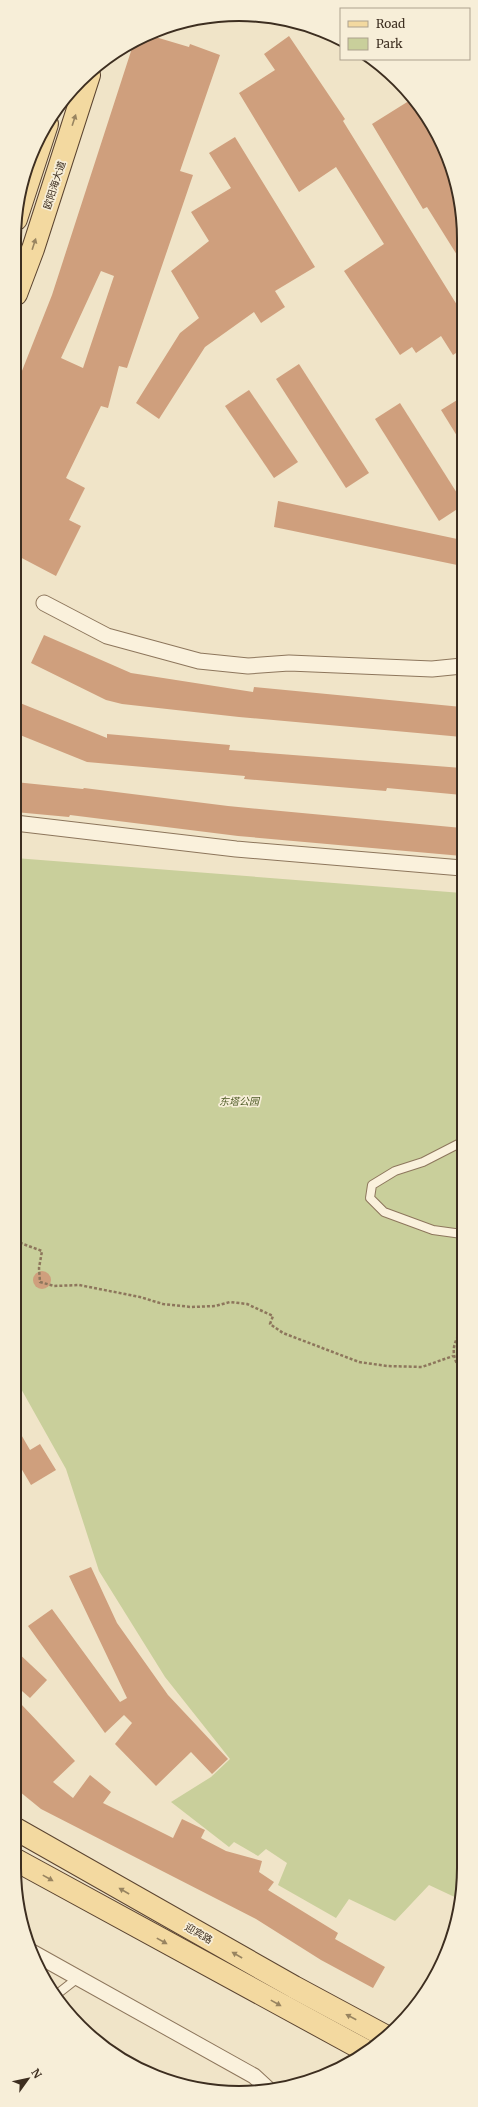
<svg xmlns="http://www.w3.org/2000/svg" width="478" height="2107" viewBox="0 0 478 2107" font-family="Merriweather,'Noto Sans SC',serif">
<rect width="100%" height="100%" fill="#f0e4c8"/>
<!-- green -->
<path fill="#c9cf9b" d="M15,858L462,893L461,1900L429,1885L395,1921L349,1899L336,1918L278,1885L287,1863L266,1849L258,1856L234,1842L229,1847L171,1802L211,1777L230,1759L165,1677L99,1571L66,1469L15,1378Z"/>
<!-- building -->
<g fill="#cf9f7d" fill-rule="evenodd">
<path d="M152,36L189,47L190,44L220,55L180,171L193,175L127,368L119,366L108,408L101,406L66,478L85,488L69,520L81,526L56,576L16,555V386L52,295L133,45ZM101,271L114,276L83,368L61,358Z"/>
<path d="M289,36L345,119L343,121L462,313V349L453,355L441,336L416,353L412,347L400,355L344,271L384,244L336,167L299,192L239,93L275,70L264,54Z"/>
<path d="M412,99L441,140L462,210V263L427,207L423,209L372,124Z"/>
<path d="M235,137L315,267L275,291L285,307L261,323L254,312L205,347L159,419L136,403L180,333L199,318L171,271L209,241L191,212L231,188L209,153Z"/>
<path d="M299,364L369,473L346,488L276,379Z"/>
<path d="M249,390L298,462L274,478L225,406Z"/>
<path d="M462,397V444L441,410Z"/>
<path d="M400,403L462,501V506L439,521L375,419Z"/>
<path d="M278,501L462,540V566L274,527Z"/>
<path d="M44,635L131,673L253,692L254,687L462,707V737L239,717L122,704L106,700L31,663Z"/>
<path d="M15,701L107,738V734L230,745L229,750L462,768V795L387,788L386,791L244,779L245,776L87,762L15,733Z"/>
<path d="M15,782L83,789L84,788L228,806L462,828V856L238,836L70,815L69,817L15,812Z"/>
<circle cx="42" cy="1280" r="9"/>
<path d="M15,1424L30,1450L40,1444L56,1470L31,1485L21,1468L19,1467L14,1469Z"/>
<path d="M91,1567L117,1623L168,1695L228,1759L212,1774L191,1752L156,1786L115,1744L132,1723L124,1715L105,1733L28,1626L52,1609L120,1702L127,1698L69,1576Z"/>
<path d="M14,1649L47,1680L30,1698L14,1684Z"/>
<path d="M21,1704L75,1761L53,1782L73,1798L90,1775L111,1792L103,1803L173,1838L182,1819L205,1830L201,1838L226,1851L262,1861L259,1872L274,1882L268,1890L338,1933L335,1939L385,1967L373,1988L321,1960L256,1919L41,1809L14,1787V1710Z"/>
</g>
<g fill="none" stroke-linecap="round" stroke-linejoin="round">
<defs>
<g id="service">
<path d="M462,1234L433,1230L384,1212L370,1198L372,1185L395,1171L423,1162L462,1142"/>
<path d="M56,1995L79,1977"/>
</g>
<g id="minor">
<path d="M44,603L107,636L199,661L248,666L289,663L432,669L462,666"/>
<path d="M15,823L236,849L462,868"/>
<path d="M30,1951L254,2076L267,2088"/>
</g>
<g id="primary">
<path d="M16,219L47,124"/>
<path d="M16,294L33,249L89,75"/>
<path d="M14,1828L294,1987L385,2036"/>
<path d="M14,1859L366,2051"/>
</g>
</defs>
<!-- service casing -->
<use href="#service" stroke="#8d765c" stroke-width="10"/>
<!-- minor casing -->
<use href="#minor" stroke="#8d765c" stroke-width="17"/>
<!-- primary casing -->
<use href="#primary" stroke="#5b4430" stroke-width="24"/>
<!-- path -->
<g stroke="#8d765c" stroke-width="2.5" stroke-dasharray="3 2" stroke-linecap="butt">
<path d="M15,1241L42,1251L39,1268L40,1282L54,1286L79,1285L140,1297L163,1304L191,1307L215,1306L230,1302L247,1304L273,1316L270,1324L283,1333L359,1362L387,1366L422,1367L453,1356"/>
<path d="M462,1371C451,1358 451,1344 462,1331"/>
</g>
<!-- service -->
<use href="#service" stroke="#faf1dc" stroke-width="8"/>
<!-- minor -->
<use href="#minor" stroke="#faf1dc" stroke-width="15"/>
<!-- primary -->
<use href="#primary" stroke="#f3d9a0" stroke-width="22"/>
</g>
<!-- one-way arrows -->
<defs><path id="oneway-solid" d="M-6-.8H1V-3.2L6.5 0L1 3.2V.8H-6Z"/></defs>
<g fill="#988460">
<use href="#oneway-solid" transform="translate(74 120) rotate(-72)"/>
<use href="#oneway-solid" transform="translate(34 244) rotate(-72)"/>
<use href="#oneway-solid" transform="translate(48 1878) rotate(29)"/>
<use href="#oneway-solid" transform="translate(124 1891) rotate(-150)"/>
<use href="#oneway-solid" transform="translate(162 1941) rotate(29)"/>
<use href="#oneway-solid" transform="translate(237 1955) rotate(-150)"/>
<use href="#oneway-solid" transform="translate(276 2003) rotate(29)"/>
<use href="#oneway-solid" transform="translate(351 2017) rotate(-152)"/>
</g>
<g text-anchor="middle" stroke-width="3.5" stroke-linejoin="round" paint-order="stroke">
<!-- street labels -->
<g font-size="10" fill="#3d2e20" stroke="#f7eed8">
<text transform="translate(54 185) rotate(-72)" y="4">欧阳海大道</text>
<text transform="translate(199 1933) rotate(30)" y="4">迎宾路</text>
</g>
<!-- park labels -->
<g font-size="10" font-style="italic" fill="#4d5a26" stroke="#f7eed8">
<text x="239" y="1105">东塔公园</text>
</g>
</g>
<!-- crop -->
<path d="M0 0H478V2107H0ZM239 21H239A218 218 0 0 1 457 239V1868A218 218 0 0 1 239 2086H239A218 218 0 0 1 21 1868V239A218 218 0 0 1 239 21Z" fill="#f7eed8" fill-rule="evenodd"/>
<path fill="none" stroke="#3d2e20" stroke-width="2" d="M239 21H239A218 218 0 0 1 457 239V1868A218 218 0 0 1 239 2086H239A218 218 0 0 1 21 1868V239A218 218 0 0 1 239 21Z"/>
<!-- legend -->
<rect x="340" y="8" width="130" height="52" fill="#f7eed8" stroke="#ada18e"/>
<rect x="348" y="21" width="20" height="6" fill="#f3d9a0" stroke="#ada18e"/>
<text x="376" y="28" font-size="12" fill="#3d2e20">Road</text>
<rect x="348" y="38" width="20" height="12" fill="#c9cf9b" stroke="#ada18e"/>
<text x="376" y="48" font-size="12" fill="#3d2e20">Park</text>
<!-- north arrow -->
<g transform="translate(28 2079) rotate(57)" stroke="#f7eed8" stroke-width="3" paint-order="stroke">
<path d="M0-3L7 15L0 10L-7 15Z" fill="#3d2e20"/>
<text y="-6" font-size="11" font-weight="bold" text-anchor="middle" fill="#3d2e20">N</text>
</g>
</svg>
